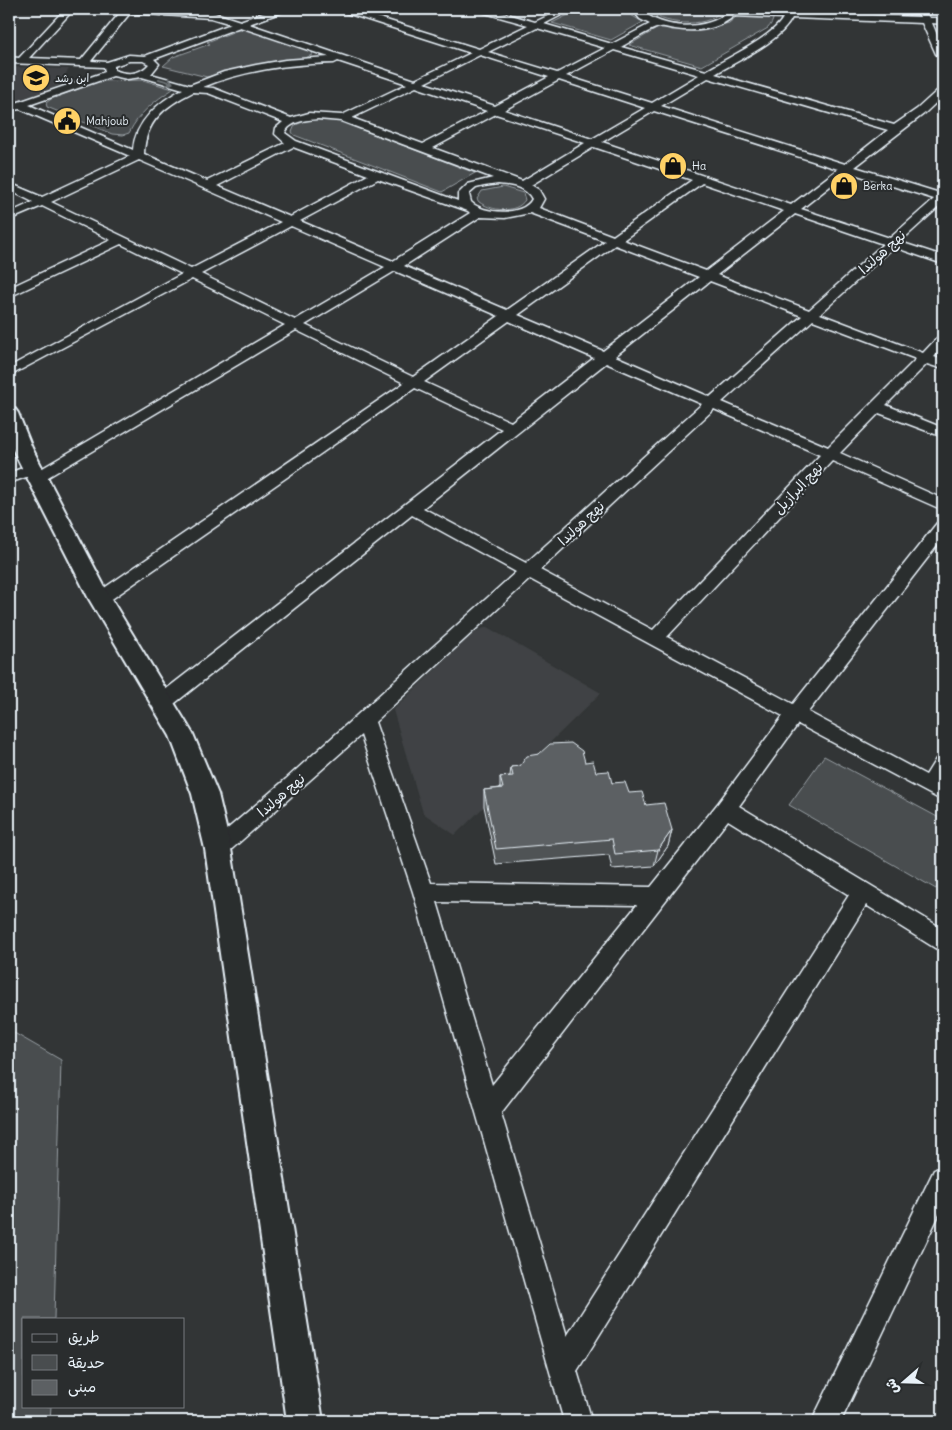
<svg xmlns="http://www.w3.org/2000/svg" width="952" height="1430" viewBox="0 0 952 1430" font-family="Delius,'Playpen Sans Arabic',sans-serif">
<rect width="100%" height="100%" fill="#323536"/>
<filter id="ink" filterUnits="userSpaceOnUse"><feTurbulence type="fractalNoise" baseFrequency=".02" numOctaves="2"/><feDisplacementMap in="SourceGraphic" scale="10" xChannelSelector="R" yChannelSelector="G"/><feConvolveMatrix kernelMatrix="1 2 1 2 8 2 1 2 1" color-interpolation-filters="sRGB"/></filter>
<g filter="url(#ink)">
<!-- built -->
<g fill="#3f4244">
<path d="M9,67L69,69L57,87L9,103Z"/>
<path d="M487,627L601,693L455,835L423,813L393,710L474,632Z"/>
</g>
<!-- green -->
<g fill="#494d4f" stroke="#989fa4">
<path d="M580,9H626L629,14L643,22L611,40L552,23Z"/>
<path d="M648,9H718L719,12C709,29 657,25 648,9Z"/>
<path d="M736,9H773C774,17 774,21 768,28L702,66L629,45L660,27L701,30L729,23L736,17Z"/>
<path d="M249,29L313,51L312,55L303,59L269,62L207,77L163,66L173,57L210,44L207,42L238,30Z"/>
<path d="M143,80L173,89C154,101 139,113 129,133L123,135L112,134L47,107L46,103L51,99L100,81Z"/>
<path d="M314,118L337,120L475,173L442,192L294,135L292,132L295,125Z"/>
<path d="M503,187L523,193L525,200C516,214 491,211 479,202L477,199L482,191Z"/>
<path d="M824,756L943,820V877L936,889L789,805Z"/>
<path d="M9,1030L61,1060L54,1319H24V1406H51L50,1421H9Z"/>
</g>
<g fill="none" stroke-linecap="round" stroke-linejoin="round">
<defs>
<g id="minor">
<path d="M9,9H17L9,16Z"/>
<path d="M65,9H74L29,58L81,60L123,9L212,12L240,21L274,9H286L285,11L249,24L415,80L471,53L340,11L339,9H351L479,49L528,25L478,11L477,9H490L535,22L562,9H573L544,24L612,44L650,24L640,19L632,9H641C659,30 706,31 727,13L725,9L920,17L917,10L925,9L929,18H943V24L932,23L943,49V56L941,57L936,54L922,23L792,18C780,42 738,60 715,74L894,125L917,109L939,89L943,88V96L925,113L855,167L943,194V203L900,242L943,256V264L894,247L820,314L923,353L938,337L943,336V347L934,357L943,360V369L927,364L886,405L943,428V437L879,413L840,453L943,499V510L832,461L667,637L793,704L937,523L943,522V538L808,712L926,775L936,759L943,757V801L798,724L739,806L943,929V951L935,948L866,905L577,1371L592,1421H564L413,892L361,735L225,855L218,858L211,855L208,849L211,843L286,779L516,572L412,515L170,707L163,709L156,707L154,702L156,697L502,429L415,388L106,603L100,605L94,603L91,599L94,595L404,383L296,330L43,480H33L30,477L32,475L9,483V473L33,464L38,466L41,469L285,325L192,279L9,376V367L182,274L121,244L9,297V288L111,240L42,206L9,220V213L33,202L9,190V183L42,197L130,156L20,109L14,110L9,107L10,105L105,72L104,67L9,63V57L19,58ZM130,13L211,18L231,24L145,56L129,55L107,62L91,61ZM734,16L783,18C773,37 725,59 706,71L621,47C628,43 654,27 660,27C664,26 670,29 675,29C695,32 718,30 734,16ZM240,27L329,57L285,60L256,65L224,72L190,85L151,74L159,64L154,59ZM537,28L605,48L557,73L488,52ZM614,50L699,75L652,103L566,76ZM480,55L549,77L495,106L424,83ZM129,61H143L149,64C140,75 126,75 114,70V66ZM338,61L407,84L342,115L309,113L291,118L213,88L203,87C245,70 289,64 334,63ZM113,76L127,79L142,77L183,89C159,101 135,122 133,150L29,105ZM708,78L888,130L845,164L661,106ZM559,80L645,108L592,139L504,110ZM416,87L487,111L423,144L352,118ZM193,92L208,93L283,122L276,128L275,134L285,143L207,181L144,154C145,121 165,106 193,92ZM654,111L838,169L791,205L602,142ZM496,114L585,143L522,181L433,148ZM318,119L341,121L493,178L468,184L458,194V201L296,141L285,133C290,121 306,120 318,119ZM293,147L368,175L290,217L217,186ZM594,147L692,180L613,236L539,208L544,199L539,190L531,185ZM139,160L281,222L191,269L51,202ZM848,172L934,199L890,238L801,209ZM378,179L468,211L470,213L393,261L300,221ZM702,183L784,211L706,271L623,240ZM498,184C511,185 526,187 532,199C523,217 483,214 471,202L469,194L476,188L484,186ZM530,213L605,241L507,310L404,266L480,217L505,218ZM795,214L883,244L809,310L717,275ZM291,226L385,267L295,320L201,274ZM615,245L699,277L603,351L518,315ZM395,271L499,316L413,377L305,325ZM710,281L802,316L710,397L615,356ZM813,320L916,359L828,447L722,402ZM509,321L594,358L511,422L424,382ZM606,363L702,404L526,563L423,508ZM714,409L820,455L653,630L540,570ZM530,579L783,716L719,802L651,887L431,883L375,722ZM728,820L849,895L567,1336L501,1113ZM437,902L637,905L492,1085Z"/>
<path d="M943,1166V1206L841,1421H812L934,1170Z"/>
</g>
<path id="tertiary" d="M9,407L15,409L18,413L32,448L110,597L193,734L218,794L231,849L323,1421H287L205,849L192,794L170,736L89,599L12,448L9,438Z"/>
</defs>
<!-- minor casing -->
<use href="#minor" stroke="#e8f1f8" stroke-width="3"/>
<!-- tertiary casing -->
<use href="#tertiary" stroke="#e8f1f8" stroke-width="4"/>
<!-- minor -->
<use href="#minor" fill="#2a2d2e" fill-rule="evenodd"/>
<!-- tertiary -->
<use href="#tertiary" fill="#2a2d2e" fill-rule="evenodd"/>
</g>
<!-- wall -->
<path fill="#4f5355" stroke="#e8f1f8" d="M585,762L596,772L646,805L672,830L668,846L654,866L612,869L609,855L496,864L484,806V790L500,788V777L510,776L511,767Z"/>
<!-- shaded-wall -->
<path fill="#404345" stroke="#e8f1f8" d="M672,830L668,846L654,866L658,850Z"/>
<!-- building -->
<path fill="#5c6063" stroke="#e8f1f8" d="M571,743L582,751L585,762L593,761L596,772L609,771L612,783L625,782L629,793L642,792L646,805L664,803L672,830L658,850L615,854L612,839L496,849L484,790L503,788L500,777L513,776L511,767L520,766L527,756L539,754L550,744Z"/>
<!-- one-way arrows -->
<defs><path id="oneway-shaft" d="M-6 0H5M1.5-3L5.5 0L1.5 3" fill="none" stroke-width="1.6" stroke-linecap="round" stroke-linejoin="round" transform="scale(1.25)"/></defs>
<use stroke="#6c7275" href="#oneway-shaft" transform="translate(166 81) rotate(16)"/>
</g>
<!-- icons -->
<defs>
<symbol id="school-disc" viewBox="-11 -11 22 22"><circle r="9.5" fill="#ffd166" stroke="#2a2d2e"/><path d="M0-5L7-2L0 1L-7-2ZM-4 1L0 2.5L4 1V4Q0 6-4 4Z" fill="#111"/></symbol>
<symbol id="civic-disc" viewBox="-11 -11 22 22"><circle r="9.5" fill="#ffd166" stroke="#2a2d2e"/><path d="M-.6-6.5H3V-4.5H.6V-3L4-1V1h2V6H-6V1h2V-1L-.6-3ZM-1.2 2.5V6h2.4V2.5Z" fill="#111"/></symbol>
<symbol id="shop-disc" viewBox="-11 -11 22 22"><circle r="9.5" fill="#ffd166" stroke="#2a2d2e"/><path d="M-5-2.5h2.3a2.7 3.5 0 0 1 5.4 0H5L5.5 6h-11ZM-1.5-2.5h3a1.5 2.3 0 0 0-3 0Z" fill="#111"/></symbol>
</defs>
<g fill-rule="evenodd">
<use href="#school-disc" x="20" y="62" width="32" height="32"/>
<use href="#civic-disc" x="51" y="105" width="32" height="32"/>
<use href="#shop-disc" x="657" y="150" width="32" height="32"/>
<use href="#shop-disc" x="828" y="170" width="32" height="32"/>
</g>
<g text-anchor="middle" stroke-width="4" stroke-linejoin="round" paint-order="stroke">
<!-- far-poi labels -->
<g font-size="11" fill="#e8f1f8" stroke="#2a2d2e" text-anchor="start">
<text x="55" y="82">ابن رشد</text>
<text x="86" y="125">Mahjoub</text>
<text x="692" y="170">Ha</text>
<text x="863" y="190">Berka</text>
</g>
<!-- street labels -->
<g font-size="14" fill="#e8f1f8" stroke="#2a2d2e">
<text transform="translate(882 252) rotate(-42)" y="5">نهج هولندا</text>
<text transform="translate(798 488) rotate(-47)" y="5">نهج البرازيل</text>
<text transform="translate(581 523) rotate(-43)" y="5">نهج هولندا</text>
<text transform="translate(281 795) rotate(-41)" y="5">نهج هولندا</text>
</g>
</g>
<!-- margin -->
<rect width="952" height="1430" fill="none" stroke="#2a2d2e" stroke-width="30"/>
<rect x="15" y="15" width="922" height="1400" fill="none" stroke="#e8f1f8" stroke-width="2" filter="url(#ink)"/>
<!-- legend -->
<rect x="22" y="1318" width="162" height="90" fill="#2a2d2e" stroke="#767b7f"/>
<rect x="32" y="1334" width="25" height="8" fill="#2a2d2e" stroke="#767b7f"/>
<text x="68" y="1342" font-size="15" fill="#e8f1f8">طريق</text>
<rect x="32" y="1355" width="25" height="15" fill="#494d4f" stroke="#767b7f"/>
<text x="68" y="1368" font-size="15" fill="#e8f1f8">حديقة</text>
<rect x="32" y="1380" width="25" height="15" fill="#5c6063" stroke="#767b7f"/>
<text x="68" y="1392" font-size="15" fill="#e8f1f8">مبنى</text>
<!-- north arrow -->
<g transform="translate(904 1382) rotate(250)" stroke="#2a2d2e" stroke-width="4" paint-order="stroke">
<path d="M0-4L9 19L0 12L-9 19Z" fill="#e8f1f8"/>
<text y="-8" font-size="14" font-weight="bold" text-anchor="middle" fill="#e8f1f8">ش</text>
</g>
</svg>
